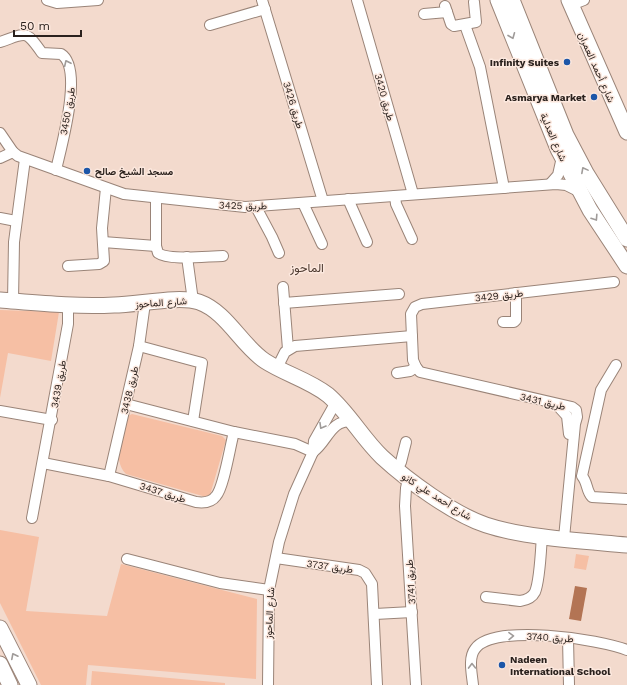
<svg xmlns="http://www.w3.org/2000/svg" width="627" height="685" viewBox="0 0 627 685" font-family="'Work Sans',Vazirmatn,sans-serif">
<rect width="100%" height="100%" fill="#f3dacd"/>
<!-- green -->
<g fill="#f6bfa4">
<path d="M0,310L59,312L51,361L8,353L0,398Z"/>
<path d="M132,414L222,436L226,440L210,495L206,497L126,474C111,458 123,435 128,416Z"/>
<path d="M0,530L39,537L26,611L107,616L121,564L257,599L256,679L88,665L86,685H41L0,603Z"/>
<path d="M576,554L589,556L586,570L574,568Z"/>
<path d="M92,671L225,683V685H91Z"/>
</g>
<!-- water -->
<path fill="#b37454" d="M575,586L587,588L581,621L569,619Z"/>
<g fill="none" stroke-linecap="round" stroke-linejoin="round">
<defs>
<g id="street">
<path d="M47,0L57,3L98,0"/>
<path d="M262,0L323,201"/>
<path d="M357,0L413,194"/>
<path d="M571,5L584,0"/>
<path d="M445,6L451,24L454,26L476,22L474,2"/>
<path d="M424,14L447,12"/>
<path d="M210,25L265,9"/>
<path d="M465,25L480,67L504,188"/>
<path d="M0,42C27,33 25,29 42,53L61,54C84,68 61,147 56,170"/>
<path d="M0,133L13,152L18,156L124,194L245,207L556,184L566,185L580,192"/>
<path d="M0,158L13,152"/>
<path d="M550,184L558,175L562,157"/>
<path d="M395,196L396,204L412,239"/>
<path d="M156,199V246L158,253C169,261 208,256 223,256"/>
<path d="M348,199L367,242"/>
<path d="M303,203L322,244"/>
<path d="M256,207L272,237L279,253"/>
<path d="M0,218L16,221"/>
<path d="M103,242L156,246"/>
<path d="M187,257L193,301"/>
<path d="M68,266L99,264L104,261L102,228L106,188"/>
<path d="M283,287L288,349"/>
<path d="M13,301L14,242L25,159"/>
<path d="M284,303L399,294"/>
<path d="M503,322H514L516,320V293"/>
<path d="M139,346L202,363L193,421"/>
<path d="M616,365L601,390L582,476C588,483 586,491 592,497L627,499"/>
<path d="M277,368L285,352L295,346L412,336"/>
<path d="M397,373L410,371L416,367"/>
<path d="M126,404L234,432L295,444L313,452"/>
<path d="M556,404L567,416L569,434"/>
<path d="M0,411L52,420"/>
<path d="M313,452C328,441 330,420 352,421"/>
<path d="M43,463L109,476L196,502C203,503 211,503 216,496C224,487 230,446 234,432"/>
<path d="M397,470L401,462L406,442"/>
<path d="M109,476L139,346L145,303"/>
<path d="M408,479L406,488L405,506L416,685"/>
<path d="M32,518L68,324V305"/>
<path d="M564,538L575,424L577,417L576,410L572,407L420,372L416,367L413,360L411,314L415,307L422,304L614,282"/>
<path d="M276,558L359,570L365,573L372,584L377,685"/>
<path d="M127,559L220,583L269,590"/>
<path d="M486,597L520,601C527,600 532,598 535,592C540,580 541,549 542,535"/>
<path d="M375,614L412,612"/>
<path d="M568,638L569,685"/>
<path d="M268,685L269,590L279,542L294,494L313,452L314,441L336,402"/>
<path d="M473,685C472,674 468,658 475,649C493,623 600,639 627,650"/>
</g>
<g id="secondary">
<path d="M498,0L558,149L590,210L627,266"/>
<path d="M512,0L566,135L586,173L627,239"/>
<path d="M569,0L627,132"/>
<path d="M0,300C38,303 76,307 114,305C137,305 179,295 199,302C227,312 241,345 265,361C285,374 309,380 328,395C349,413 362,438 382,457C407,480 453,514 486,525C525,538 585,541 627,545"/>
<path d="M0,628L29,685"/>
<path d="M0,664L10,685"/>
</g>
</defs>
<!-- street casing -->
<use href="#street" stroke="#9a8478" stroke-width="12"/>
<!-- secondary casing -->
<use href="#secondary" stroke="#9a8478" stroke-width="17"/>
<!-- street -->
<use href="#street" stroke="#fff" stroke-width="10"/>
<!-- secondary -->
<use href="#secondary" stroke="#fff" stroke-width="15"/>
</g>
<!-- one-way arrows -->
<defs><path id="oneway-chevron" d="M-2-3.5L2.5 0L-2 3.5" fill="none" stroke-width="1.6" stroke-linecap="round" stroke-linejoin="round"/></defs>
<g stroke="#9f9b99">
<use href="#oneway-chevron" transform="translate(512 36) rotate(68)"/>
<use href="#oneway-chevron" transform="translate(67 63) rotate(-115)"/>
<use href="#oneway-chevron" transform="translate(584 170) rotate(-118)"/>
<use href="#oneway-chevron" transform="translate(595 218) rotate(57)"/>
<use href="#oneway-chevron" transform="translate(322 426) rotate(120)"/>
<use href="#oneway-chevron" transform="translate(511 636) rotate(-1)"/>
<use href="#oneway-chevron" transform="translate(14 656) rotate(-117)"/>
<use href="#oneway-chevron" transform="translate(472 666) rotate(-91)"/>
</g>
<!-- markers -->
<g fill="#1c56a8" stroke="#fce8de" stroke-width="1.5">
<circle cx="567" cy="62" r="4"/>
<circle cx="594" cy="97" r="4"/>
<circle cx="87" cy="171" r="4"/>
<circle cx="502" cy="665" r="4"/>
</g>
<g text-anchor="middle" stroke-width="3" stroke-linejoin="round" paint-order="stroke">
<!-- poi labels -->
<g font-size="10" font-weight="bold" fill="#2a211d" stroke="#fce8de" text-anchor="end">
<text x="559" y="66">Infinity Suites</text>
<text x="586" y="101">Asmarya Market</text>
<text x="95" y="175" text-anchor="start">مسجد الشيخ صالح</text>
<text x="510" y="663" text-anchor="start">Nadeen<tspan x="510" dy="12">International School</tspan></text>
</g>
<!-- street labels -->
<g font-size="10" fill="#2a211d" stroke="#fce8de">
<text transform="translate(597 67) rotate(66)" y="4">شارع أحمد العمران</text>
<text transform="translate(385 97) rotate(74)" y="4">طريق 3420</text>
<text transform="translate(294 105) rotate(73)" y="4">طريق 3426</text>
<text transform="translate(67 111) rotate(-80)" y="4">طريق 3450</text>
<text transform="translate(554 137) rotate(66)" y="4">شارع العدلية</text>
<text transform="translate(243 205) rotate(1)" y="4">طريق 3425</text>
<text transform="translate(499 295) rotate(-6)" y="4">طريق 3429</text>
<text transform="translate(161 302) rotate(-4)" y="4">شارع الماحوز</text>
<text transform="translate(58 384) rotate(-80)" y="4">طريق 3439</text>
<text transform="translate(129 390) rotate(-77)" y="4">طريق 3438</text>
<text transform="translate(543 401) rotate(13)" y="4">طريق 3431</text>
<text transform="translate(163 492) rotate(17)" y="4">طريق 3437</text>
<text transform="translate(437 496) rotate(32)" y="4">شارع أحمد علي كانو</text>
<text transform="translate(330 566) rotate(8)" y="4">طريق 3737</text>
<text transform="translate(410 582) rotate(-94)" y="4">طريق 3741</text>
<text transform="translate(269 613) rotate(-87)" y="4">شارع الماحوز</text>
<text transform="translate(550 637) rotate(3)" y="4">طريق 3740</text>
</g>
<!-- quarter labels -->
<g font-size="12" fill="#4a372d" stroke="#fce8de">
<text x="307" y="272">الماحوز</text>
</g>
</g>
<!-- scale -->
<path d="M14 30v6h67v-6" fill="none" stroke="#2a211d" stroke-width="2"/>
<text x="20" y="30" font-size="12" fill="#2a211d" stroke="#fce8de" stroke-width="3" paint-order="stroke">50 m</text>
</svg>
